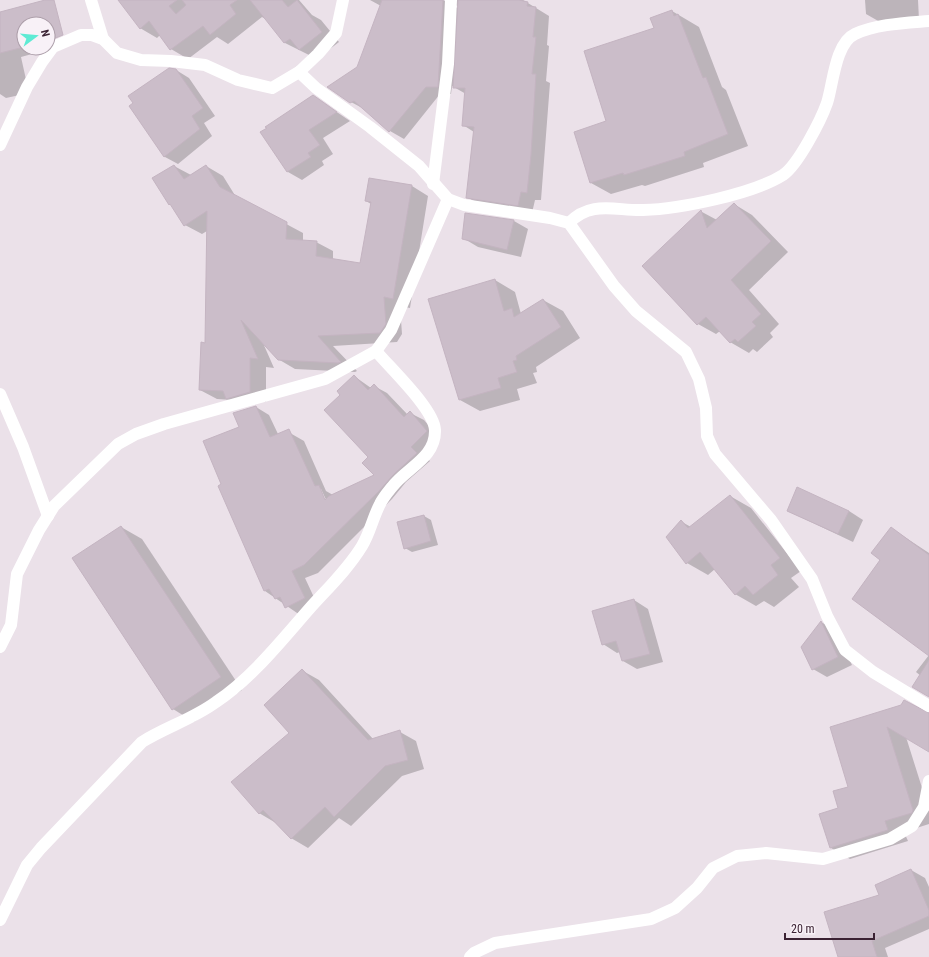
<svg xmlns="http://www.w3.org/2000/svg" width="929" height="957" viewBox="0 0 929 957" font-family="'Roboto Condensed',sans-serif">
<rect width="100%" height="100%" fill="#ebe1e9"/>
<!-- shadow -->
<g fill="#0003" fill-rule="evenodd">
<path d="M119,0H299L312,15L321,20L339,42L317,59L285,43L267,20L262,17L228,44L217,37L188,59L171,49L160,35L157,38L140,28Z"/>
<path d="M370,0H443L459,9V7L447,0H523L549,16L547,45L549,46L546,81L550,83L541,200H535L532,213L481,205L467,197L474,132L463,125L466,94L452,86L451,94H440L404,139L390,131L366,110L351,102L381,6Z"/>
<path d="M865,0H918L919,20L880,22L866,14Z"/>
<path d="M49,9L54,48L21,57L29,93L6,98L0,94V18ZM24,24H48V48H24Z"/>
<path d="M672,11L699,27L722,87L726,90L748,146L703,163L704,167L645,186L642,185L611,194L591,183L608,122L655,29Z"/>
<path d="M176,70L189,78L215,116L204,123L212,136L178,164L165,157L131,106Z"/>
<path d="M313,96L350,121L323,138L333,154L322,161L324,165L302,180L288,172L268,128Z"/>
<path d="M174,166L191,175L206,166L223,176L236,197L303,233V241L316,242L333,251V260L361,265L371,204L366,201L412,186L428,196L410,308L400,306L402,334L397,342L333,346L357,371L355,372L295,369L278,359L263,343L274,368L266,367V402L217,399L200,390L206,344L207,231L202,234L185,225Z"/>
<path d="M734,204L752,215L788,252L749,290L779,324L770,333L773,337L757,352L753,349L749,353L730,342L720,331L716,334L698,324L702,212L717,220Z"/>
<path d="M466,214L514,221L528,229L521,257L478,247L463,238Z"/>
<path d="M495,280L515,292L521,314L543,300L563,311L580,338L536,367L537,372L533,373L537,383L517,389L520,400L480,411L460,400Z"/>
<path d="M354,376L371,388L374,386L387,393L408,415L410,413L424,420L440,439L424,455L430,461L406,482L392,499L318,573L305,578L318,606L300,615L265,591L219,486L222,485L241,428L256,407L269,415L278,434L290,433L304,441L326,491L333,495L375,475L369,457L342,395ZM319,489H321L328,504L326,505Z"/>
<path d="M730,496L751,508L801,571L791,578L799,587L774,607L764,601L756,606L735,594L715,569L708,575L687,563L682,522L691,527Z"/>
<path d="M788,511H849L863,520L853,542Z"/>
<path d="M424,516L431,520L438,545L412,552L405,548Z"/>
<path d="M121,527L142,539L242,690L194,722L173,709Z"/>
<path d="M891,528L929,553V696L921,676L916,672L929,655L882,559Z"/>
<path d="M634,600L648,609L663,662L637,669L623,661L620,652L617,653L603,644Z"/>
<path d="M821,622L835,630L852,665L827,677L813,669Z"/>
<path d="M303,671L319,680L374,740L400,732L416,741L424,769L402,776L351,826L339,818L308,848L291,838L276,823L259,813L291,733Z"/>
<path d="M929,713V751L906,737L929,810V824L904,832L908,841L850,859L831,848L839,808L850,787L832,728Z"/>
<path d="M911,870L925,878L929,887V929L885,948L888,957H839L881,895Z"/>
</g>
<!-- building -->
<g fill="#cbbdc9" stroke="#c4b4c1">
<path d="M45,0H54L63,35L48,41V24H24V47L0,53V12Z"/>
<path d="M118,0H177L169,6L176,14L186,5L182,0H237L230,5L236,14L210,35L203,26L170,50L149,21L140,29Z"/>
<path d="M250,0H282L288,7L297,0L322,32L299,50L290,39L284,43Z"/>
<path d="M382,0H443L438,87H426L389,132L354,101L350,103L327,87L357,67Z"/>
<path d="M458,0H519L528,2L527,6L536,7L533,37H536L532,74H536L531,155L527,193L521,192L518,206L466,198L474,127L462,126L465,88H453Z"/>
<path d="M672,10L674,16L678,14L703,78L706,77L728,134L684,152L685,156L624,175L623,173L590,183L574,132L606,121L584,51L654,28L650,18Z"/>
<path d="M169,68L176,69L203,108L192,116L200,129L164,157L129,106L133,103L128,96Z"/>
<path d="M313,95L337,112L309,130L320,145L308,153L311,157L287,172L260,132L267,128L265,127Z"/>
<path d="M174,165L184,179L206,165L220,187L287,222L286,239L317,241L316,256L360,263L371,202L365,201L369,178L412,185L393,299L384,297L386,324L380,333L318,336L341,362L338,363L278,360L241,320L258,359L250,358V392L226,399L223,391L199,390L201,342L205,343L207,211L184,226L170,204L169,205L152,178Z"/>
<path d="M734,203L771,241L731,280L761,314L752,322L756,326L738,342L735,339L730,343L706,317L697,325L642,266L701,210L707,228Z"/>
<path d="M465,213L514,220L507,250L462,239Z"/>
<path d="M495,279L504,311L512,308L514,317L543,299L561,327L516,356L517,360L513,361L517,372L498,378L501,388L459,400L428,299Z"/>
<path d="M354,375L368,390L374,384L404,417L410,411L427,431L411,447L417,453L393,475L379,491L304,565L292,571L305,598L285,608L280,597L275,599L269,589L264,591L218,486L221,484L203,441L239,427L233,413L256,406L270,437L289,429L315,486L319,485L325,500L329,496L374,475L362,463L368,457L324,410L340,395L337,391Z"/>
<path d="M797,487L849,511L838,534L787,511Z"/>
<path d="M730,495L780,558L771,565L778,575L753,595L745,586L735,595L700,552L686,564L666,537L681,520L688,528Z"/>
<path d="M424,515L431,541L404,549L397,522Z"/>
<path d="M121,526L221,677L172,710L72,558Z"/>
<path d="M891,527L929,555V656L852,599L880,560L871,553Z"/>
<path d="M634,599L650,654L622,661L616,641L602,645L592,611Z"/>
<path d="M821,621L838,657L812,670L801,647Z"/>
<path d="M929,660V697L912,687Z"/>
<path d="M302,669L368,740L400,730L408,760L385,766L334,817L325,807L291,839L263,810L259,814L231,782L289,733L264,705Z"/>
<path d="M904,700L929,713V752L887,727L913,810L912,813L885,821L888,830L830,848L819,814L838,808L833,791L848,787L830,727L901,705Z"/>
<path d="M911,869L929,910V916L872,941L877,957H838L824,912L879,895L875,885Z"/>
</g>
<g fill="none" stroke-linecap="round" stroke-linejoin="round">
<!-- street -->
<g stroke="#fff" stroke-width="12">
<path d="M91,0L103,39"/>
<path d="M299,72L318,54L336,33L343,0"/>
<path d="M0,145L27,87L42,62L53,47L81,35H92L103,39L117,53L141,60L171,61L205,65L238,80L272,88L299,72L316,88L370,127L419,166L448,199L464,205L550,218L569,223L614,286L636,311L686,352L699,379L706,408L707,436L715,454L771,520L812,579L827,616L845,650L873,672L929,706"/>
<path d="M433,184L448,64L451,0"/>
<path d="M569,223C591,200 616,211 643,210C680,209 753,194 783,175C798,165 821,120 827,103C833,85 835,43 855,34C877,24 905,23 929,21"/>
<path d="M0,394L23,447L48,516"/>
<path d="M0,647L11,625L17,574L39,530L54,506L118,444L136,434L164,424L325,379L376,351L391,330L448,199"/>
<path d="M0,920L27,865L41,848L142,742C166,727 193,719 216,702C252,678 281,641 310,608C328,588 348,569 362,546C370,533 373,517 380,504C383,498 388,492 392,487C406,468 436,458 435,430C434,409 390,368 376,351"/>
<path d="M470,957L474,953L495,943L651,919L675,908L697,888L713,868L737,856L766,853L823,859L890,839L912,826L924,807L929,781"/>
</g>
</g>
<!-- north arrow -->
<g transform="translate(36 36) rotate(74)"><circle r="19" fill="#f8f1f7" stroke="#ac9ea9"/>
<path d="M0-3L7 15L0 10L-7 15Z" fill="#5eebd4"/>
<text y="-6" font-size="11" font-weight="bold" text-anchor="middle" fill="#3b2233">N</text>
</g>
<!-- scale -->
<path d="M785 933v6h89v-6" fill="none" stroke="#3b2233" stroke-width="2"/>
<text x="791" y="933" font-size="12" fill="#3b2233" stroke="#f8f1f7" stroke-width="3" paint-order="stroke">20 m</text>
</svg>
